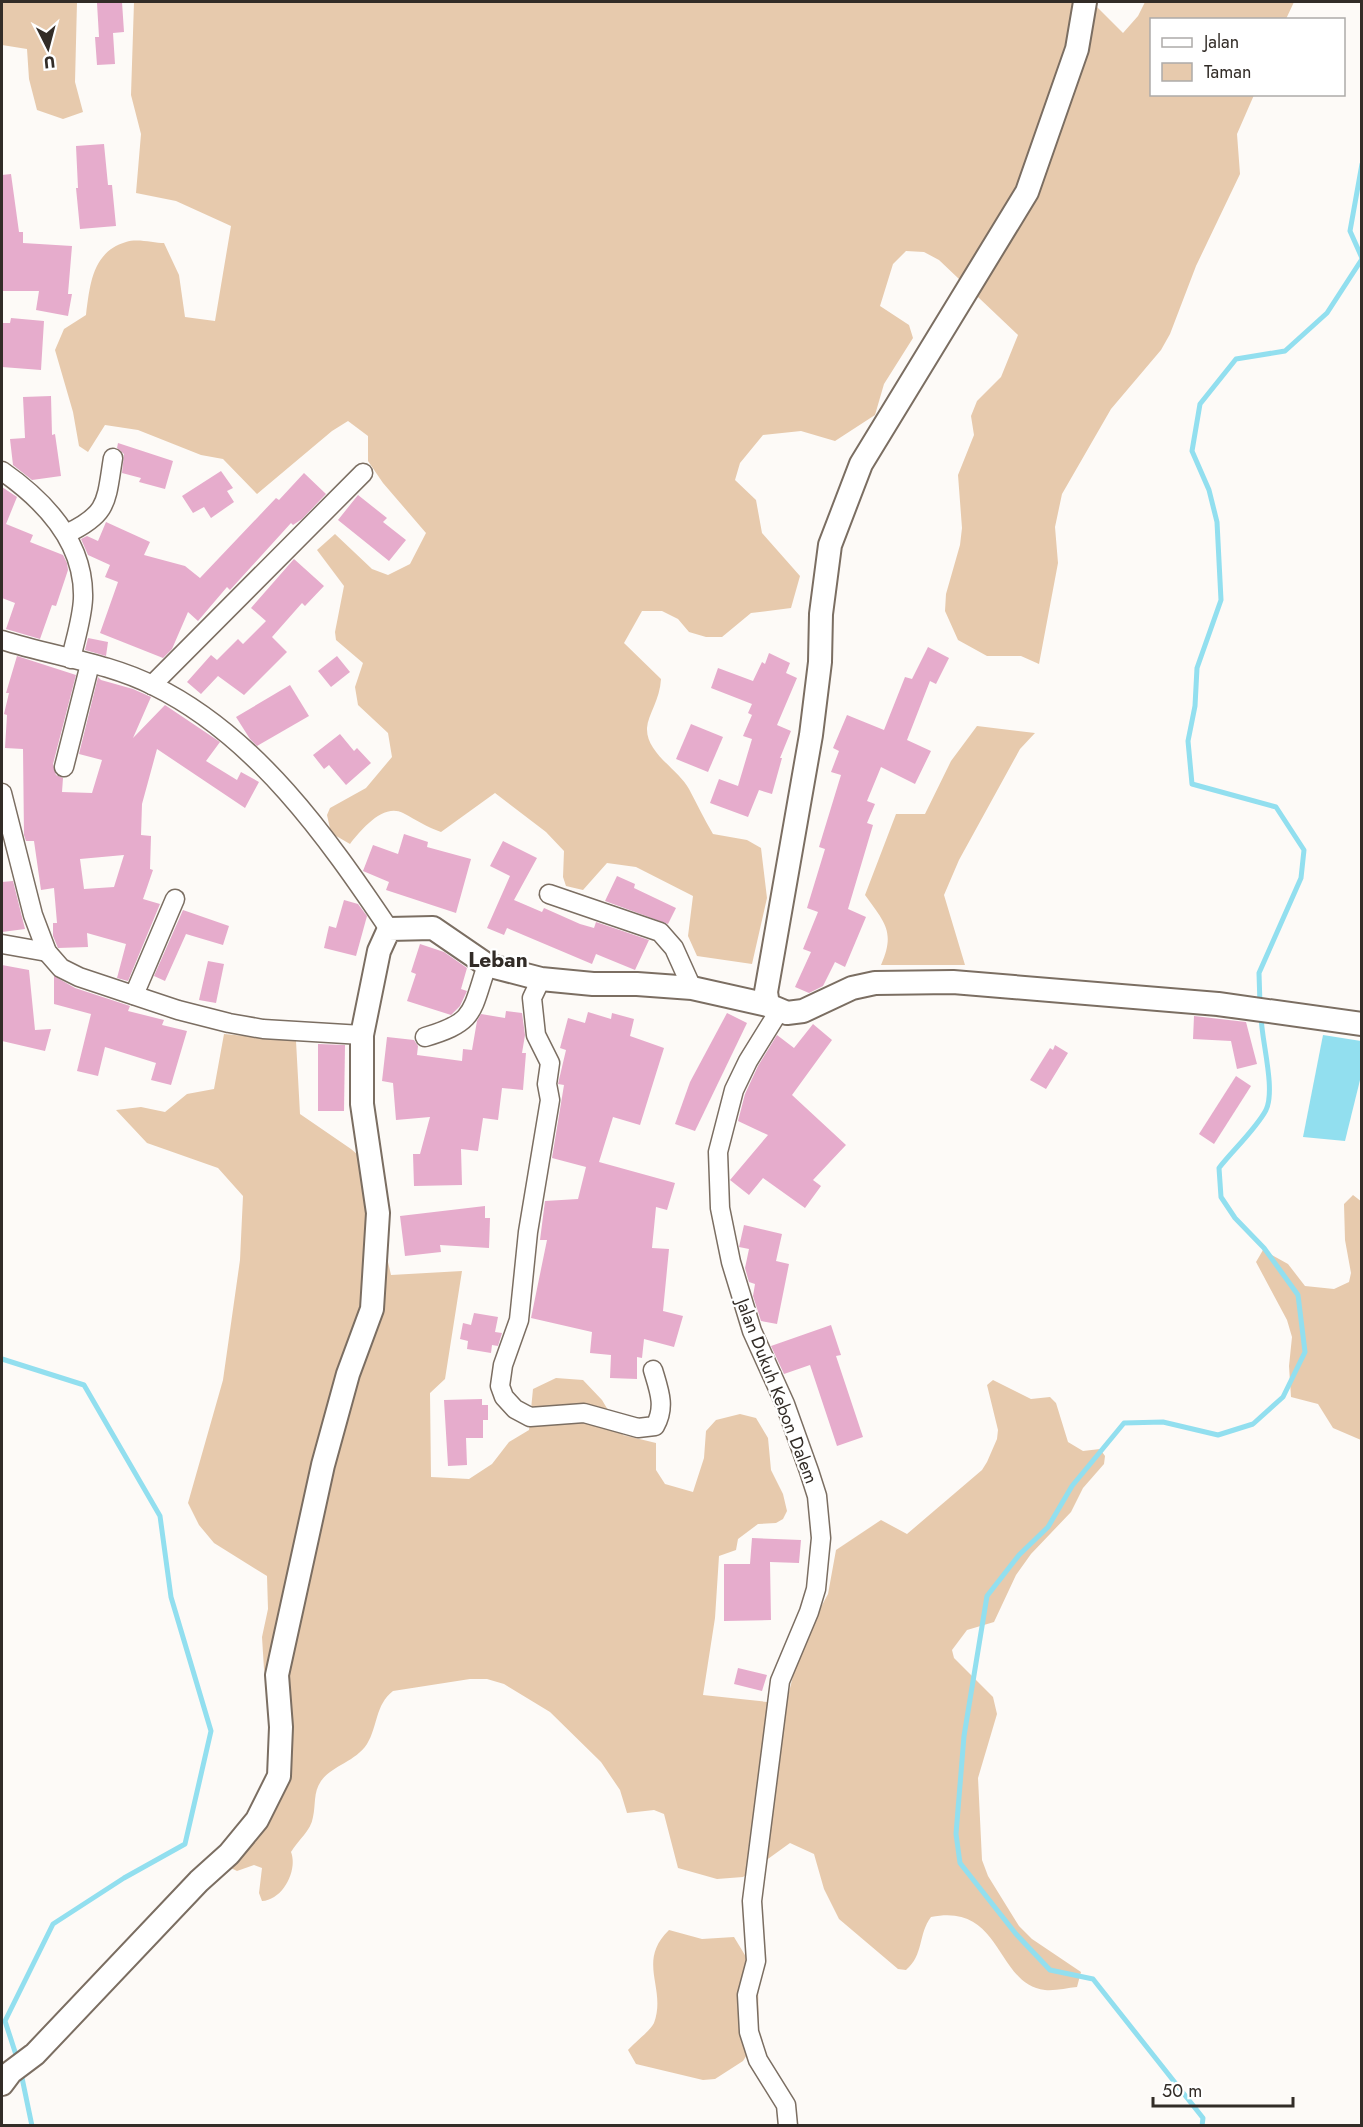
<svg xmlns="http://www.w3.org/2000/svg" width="1363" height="2127" viewBox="0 0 1363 2127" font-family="Jost,sans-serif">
<rect width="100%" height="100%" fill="#fdfaf7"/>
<!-- green -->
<g fill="#e7caad">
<path d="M2,2H77L75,82L83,112L63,119L37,110L29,79L27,49L2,45Z"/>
<path d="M134,2H1092L1123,33L1138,16L1145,2H1294L1286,19L1152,20V94L1254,95L1237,134L1240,174L1196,266L1170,334L1161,350L1111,409L1062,494L1055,527L1058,563L1039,664L1021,656H987L958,640L945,611L946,594L960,545L962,528L958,475L974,435L971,416L977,401L1001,377L1018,335L939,260L924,252L906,251L893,264L880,306L909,325L913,338L884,384L875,415L835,441L801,431L763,435L740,463L735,480L756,500L762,533L800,576L791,608L751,613L722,637H706L689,632L678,619L662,611H642L624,643L661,679C660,700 648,714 647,728C646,753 678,769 689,789C697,804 704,819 713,834L747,840L761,848L767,898L752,964L697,956L688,936L693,896L636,867L607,863L583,890L566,886L563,877L564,851L546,832L495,793L441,832C427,827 416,820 403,813C383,803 361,830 350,844L331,833L327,815L330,808L366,788L392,757L388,733L358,705L355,687L363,663L336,640L335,632L344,586L317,550L335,534L372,569L388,575L410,564L426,533L383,483L368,461V436L348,421L332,431L257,494L223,459L201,455L138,430L105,425L88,452L79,446L73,412L55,350L64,329L86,315C90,285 92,252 126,242C137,238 154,243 164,243L179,275L185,317L215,321L231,226L176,201L136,193L141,134L131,95Z"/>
<path d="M977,726L1035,733L1020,749L959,860L944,895L965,965H881C896,931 884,922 865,895L896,814H925L951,761Z"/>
<path d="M224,1034L296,1041L300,1114L351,1149L383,1176L382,1236L391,1275L462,1271L445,1379L430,1393L431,1477L469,1479L492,1464L509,1442L529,1430L533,1389L556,1378L583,1380L602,1400L623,1435L656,1443V1470L665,1484L693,1492L704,1458L706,1431L716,1420L740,1414L756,1418L768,1438L771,1470L783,1494L787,1511L783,1519L776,1523L758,1524L738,1539L736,1550L719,1556L715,1618L703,1695L786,1704L801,1644L828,1594L836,1550L881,1520L907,1534L982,1470L987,1462L997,1439L998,1430L987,1385L993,1380L1031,1399L1050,1397L1056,1403L1068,1442L1083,1451L1100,1449L1105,1456L1104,1464L1083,1488L1071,1512L1031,1554L1016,1575L994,1622L967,1630L952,1650L954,1658L993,1697L997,1714L978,1778L982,1860L988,1876L1019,1926L1032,1939L1081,1972L1077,1987C1067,1988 1055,1991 1045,1990C995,1984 1003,1902 931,1917C918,1934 924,1955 906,1970L898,1969L839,1919L824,1889L814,1854L790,1843L743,1877L717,1879L678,1868L664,1814L654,1810L627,1813L620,1790L601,1762L550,1712L504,1684L487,1679H470L393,1691C375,1705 378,1726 367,1744C355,1762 333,1765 321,1781C313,1793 316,1804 313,1817C311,1831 298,1840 291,1852C298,1870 283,1900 262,1901L259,1893L262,1868L254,1865L237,1871L229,1867L272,1813L274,1706L264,1669L262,1637L268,1609L267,1576L214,1543L199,1525L188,1503L223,1380L240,1260L243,1196L218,1168L147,1143L116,1110L141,1107L165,1112L187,1094L214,1089Z"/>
<path d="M1353,1195L1362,1202L1361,1440L1333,1428L1318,1404L1291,1397L1289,1366L1292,1337L1287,1320L1256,1262L1263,1250L1288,1264L1305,1286L1334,1289L1349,1282L1351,1273L1345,1240L1344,1204Z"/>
<path d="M669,1930L702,1939L734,1937L757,1975L758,1983L759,2036L743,2061L715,2079L703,2080L636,2064L628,2050C634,2043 651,2030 654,2023C667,1988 636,1962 669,1930Z"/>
</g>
<!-- water -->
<path fill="#92dfef" d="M1323,1035L1361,1041V1076L1345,1141L1303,1137Z"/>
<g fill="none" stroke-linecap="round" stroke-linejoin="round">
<!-- stream -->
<g stroke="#92dfef" stroke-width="5">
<path d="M1362,164L1350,231L1362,258"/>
<path d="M1260,1005L1259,973L1301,878L1304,850L1276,807L1192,784L1188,741L1195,706L1197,668L1221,600L1217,522L1209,490L1192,451L1200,404L1236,359L1285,351L1327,313L1362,259"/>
<path d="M2,1359L84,1385L160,1516L171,1597L211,1731L185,1844L124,1878L53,1924L5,2021L18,2061"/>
<path d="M21,2073L32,2126"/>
<path d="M1202,2126L1203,2118L1093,1979L1050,1970L1016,1934L960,1863L956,1834L964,1736L987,1596L1019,1555L1048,1527L1072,1486L1124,1423L1163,1422L1218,1435L1253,1424L1283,1397L1305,1352L1298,1295L1264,1248L1235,1218L1221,1197L1219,1168C1232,1151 1256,1129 1266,1110C1276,1089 1261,1039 1261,1015"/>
</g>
</g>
<!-- building -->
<g fill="#e6accc" fill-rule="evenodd">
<path d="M113,2H122L124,32L113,33L115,64L97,65L95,37H99L97,3Z"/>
<path d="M104,144L108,185H112L116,226L80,229L76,188H78L76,146Z"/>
<path d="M11,174L19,232H23V243L72,246L68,294H72L68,316L36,310L39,291H2V175Z"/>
<path d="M11,318L44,321L41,370L2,367V323H10Z"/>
<path d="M51,396L52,435L55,434L61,476L32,480L13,465L10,439L25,438L23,397Z"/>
<path d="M118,443L173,461L165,489L139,482L141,478L122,473L124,454L117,448Z"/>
<path d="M221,471L233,488L227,491L234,502L211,518L204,507L193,513L182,496Z"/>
<path d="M304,473L326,494L302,519L293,525L291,523L230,590L227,587L198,621L188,612L172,649L163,658L100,633L118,582L105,577L110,565L88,555L81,539L87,536L98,541L106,522L150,542L144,555L185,566L200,578L276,498L279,500Z"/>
<path d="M2,487L17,497L6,524L33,535L30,542L63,555L67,563L68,570L56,606L52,605L40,639L6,629L15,603L2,598Z"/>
<path d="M358,495L387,518L383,522L406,540L389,561L338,520Z"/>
<path d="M294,559L324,586L305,606L302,603L272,637L287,652L244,695L218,676L201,694L187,682L211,655L217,660L238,639L243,644L266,621L251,608Z"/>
<path d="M88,638L108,642L106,656L85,650Z"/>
<path d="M928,647L949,658L936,684L930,681L907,740L931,751L915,784L881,767L867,801L875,804L867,823L873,825L848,909L866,917L845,967L835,962L823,986L809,993L795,987L811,952L803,949L818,912L807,908L825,849L819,847L841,775L831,772L839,751L833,748L847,715L884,730L905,677L912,679Z"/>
<path d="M769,653L790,663L786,673L797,678L777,725L791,731L780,758H782L772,794L759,790L748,817L710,803L719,779L738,786L752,739L743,736L752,715L748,713L752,704L711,688L718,668L753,681L762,662L765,664Z"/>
<path d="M17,656L76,675L53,764L56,775L63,778L62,792L92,793L102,760L79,754L98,677L101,680L133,689L151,697L133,738L165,705L220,742L206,761L237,780L241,772L259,782L245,808L157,749L142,804L141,835L151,836L150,869L153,870L143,899L160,904L128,981L117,978L126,944L87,933L88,947L58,948L53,936V923H57L54,888L41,890L34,841H26L24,835L23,749L5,748L7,715L4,714L9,693H6ZM124,855L114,887L84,889L80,859Z"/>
<path d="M337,656L350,672L331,687L318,671Z"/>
<path d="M290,685L309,716L257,746L250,739L236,717Z"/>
<path d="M691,724L723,737L708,772L676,759Z"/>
<path d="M340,734L354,751L357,748L371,763L346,785L329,765L324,769L313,755Z"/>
<path d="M404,834L428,842L427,847L471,859L456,913L386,890L389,882L363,871L373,845L398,854Z"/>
<path d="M503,841L537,858L514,900L542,912L544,908L580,924L594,928L596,922L649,940L635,970L596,954L592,964L507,928L504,935L487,928L510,876L490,866Z"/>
<path d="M617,876L635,884L634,888L676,908L668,924L605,901Z"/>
<path d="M13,881L25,929L2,932V882Z"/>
<path d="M344,900L358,904L367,916L356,956L324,948L329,926L336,928Z"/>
<path d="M183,910L229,926L223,945L186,934L165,981L154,976Z"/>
<path d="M420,944L444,952L467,968L461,989L467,991L460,1006L451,1015L407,1001L416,974L411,972Z"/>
<path d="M208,961L224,964L216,1003L199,1000Z"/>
<path d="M2,965L29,970L35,1030L51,1029L45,1051L2,1041Z"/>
<path d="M54,976L75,988L130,1006L128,1011L164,1020L162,1025L187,1031L171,1085L151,1080L156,1063L105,1047L98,1076L77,1071L91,1014L54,1004Z"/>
<path d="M506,1011L522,1013L525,1035L522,1053H526L523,1090L502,1088L498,1120L483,1118L478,1151L461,1149L462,1185L414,1186L413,1154H420L430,1117L396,1120L393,1083L382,1081L387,1037L414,1040L418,1046L417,1055L462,1061L463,1049L472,1050L477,1021L481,1014L505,1018Z"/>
<path d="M588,1012L611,1019L612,1013L634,1019L630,1036L664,1048L640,1125L613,1117L599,1162L675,1183L667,1210L656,1207L652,1248L669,1249L663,1311L683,1316L674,1347L644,1339L642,1358L637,1357V1379L610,1378L611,1355L590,1353L592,1332L531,1318L547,1240H540L545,1201L578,1199L586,1167L552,1158L564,1085L558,1084L566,1050L560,1048L568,1018L585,1023Z"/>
<path d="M727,1013L747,1023L695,1131L675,1124L690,1082Z"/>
<path d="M1194,1016L1246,1022L1257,1064L1237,1069L1231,1041L1193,1039Z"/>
<path d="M813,1024L832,1040L792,1095L846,1145L813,1180L821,1186L805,1208L763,1178L749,1195L730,1180L768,1135L738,1121L745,1094L758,1066L777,1035L794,1048Z"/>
<path d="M318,1044L345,1045L344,1111H318Z"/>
<path d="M1055,1045L1068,1053L1046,1089L1030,1080L1050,1048L1053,1050Z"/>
<path d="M1236,1076L1251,1086L1214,1144L1199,1134Z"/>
<path d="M485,1206V1218H490L489,1248L440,1245L441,1252L405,1256L400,1216Z"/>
<path d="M744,1225L782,1234L776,1261L789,1264L777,1324L761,1321L753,1296L755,1284L749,1282L745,1268L749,1249L739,1247Z"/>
<path d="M474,1313L498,1317L495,1332L502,1333L498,1346L492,1345L491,1353L467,1349L468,1341L460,1339L463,1323L471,1325Z"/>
<path d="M831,1325L841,1355L836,1356L863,1437L837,1446L810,1365L784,1374L771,1346Z"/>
<path d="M482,1399V1405H488V1420H483V1438H466L467,1465L448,1466L444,1400Z"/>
<path d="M752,1538L801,1540L799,1563L770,1562L771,1620L724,1621V1564H750Z"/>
<path d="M738,1668L767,1675L762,1691L734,1684Z"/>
</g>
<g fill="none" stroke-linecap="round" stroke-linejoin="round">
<defs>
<g id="minor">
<path d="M2,471C45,501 85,543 83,599C82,619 75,640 71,659"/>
<path d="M66,534C109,514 106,501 113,458"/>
<path d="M2,640C51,656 107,662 154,686C256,736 327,837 389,929"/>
<path d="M152,685L363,473"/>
<path d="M64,767L90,664"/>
<path d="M2,793L33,915L47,952L61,968L79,977L178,1010L229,1023L263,1029L362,1035"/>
<path d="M549,894L660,932L674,948L692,988"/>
<path d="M2,944L47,952"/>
<path d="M541,979L532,998L536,1035L550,1063L547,1084L550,1100L528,1232L519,1320L503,1365L500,1386L504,1397L515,1409L530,1417L584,1413L638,1428L655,1426C666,1407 659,1390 653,1370"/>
<path d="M134,995L175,899"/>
<path d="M779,1011L748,1061L734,1090L718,1152L720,1208L731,1262L752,1331L785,1404L809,1471L817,1496L821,1538L816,1589L809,1612L780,1681L752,1901L756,1961L747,1995L749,2032L758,2060L786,2105L788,2126"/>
<path d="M425,1037C476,1022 471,1012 487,965"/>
</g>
<g id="tertiary">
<path d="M1085,2L1077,49L1027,192L861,464L830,545L821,614L820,662L811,735L766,992L768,1005L787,1013L803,1011L852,988L875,983L953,982L1218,1004L1362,1024"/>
<path d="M2,2084L11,2072L35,2054L199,1881L229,1854L257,1820L279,1776L281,1727L277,1675L323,1465L348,1374L372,1309L378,1213L362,1104V1035L379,951L389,929L433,928L487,965L541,979L593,984H637L692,988L768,1005"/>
</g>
</defs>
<!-- minor casing -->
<use href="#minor" stroke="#7b6e62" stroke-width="21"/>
<!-- tertiary casing -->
<use href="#tertiary" stroke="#7b6e62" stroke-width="26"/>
<!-- minor -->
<use href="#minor" stroke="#fff" stroke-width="18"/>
<!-- tertiary -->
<use href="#tertiary" stroke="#fff" stroke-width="22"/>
</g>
<g text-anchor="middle" stroke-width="4.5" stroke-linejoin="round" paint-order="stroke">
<!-- street labels -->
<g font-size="18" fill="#322c27" stroke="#fff">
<text transform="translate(777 1391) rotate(69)" y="6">Jalan Dukuh Kebon Dalem</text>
</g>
<!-- quarter labels -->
<g font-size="21" font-weight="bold" fill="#322c27" stroke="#fff">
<text x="498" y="967">Leban</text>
</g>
</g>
<!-- border -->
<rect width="1363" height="2127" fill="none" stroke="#322c27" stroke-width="6"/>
<!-- legend -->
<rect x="1150" y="18" width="195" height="78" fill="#ffffff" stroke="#adaba9" stroke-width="1.5"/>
<rect x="1162" y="38" width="30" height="9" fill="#ffffff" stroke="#adaba9" stroke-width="1.5"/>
<text x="1204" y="48" font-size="18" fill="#322c27">Jalan</text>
<rect x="1162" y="63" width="30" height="18" fill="#e7caad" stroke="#adaba9" stroke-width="1.5"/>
<text x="1204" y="78" font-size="18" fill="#322c27">Taman</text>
<!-- north arrow -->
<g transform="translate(48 48) rotate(174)" stroke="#ffffff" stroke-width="4.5" paint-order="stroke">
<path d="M0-4.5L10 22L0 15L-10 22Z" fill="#322c27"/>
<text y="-9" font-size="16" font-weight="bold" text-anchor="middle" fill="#322c27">U</text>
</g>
<!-- scale -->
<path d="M1153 2097v9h140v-9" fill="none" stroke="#322c27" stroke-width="3"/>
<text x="1162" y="2097" font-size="18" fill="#322c27" stroke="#ffffff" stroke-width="4.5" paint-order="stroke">50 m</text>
</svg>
